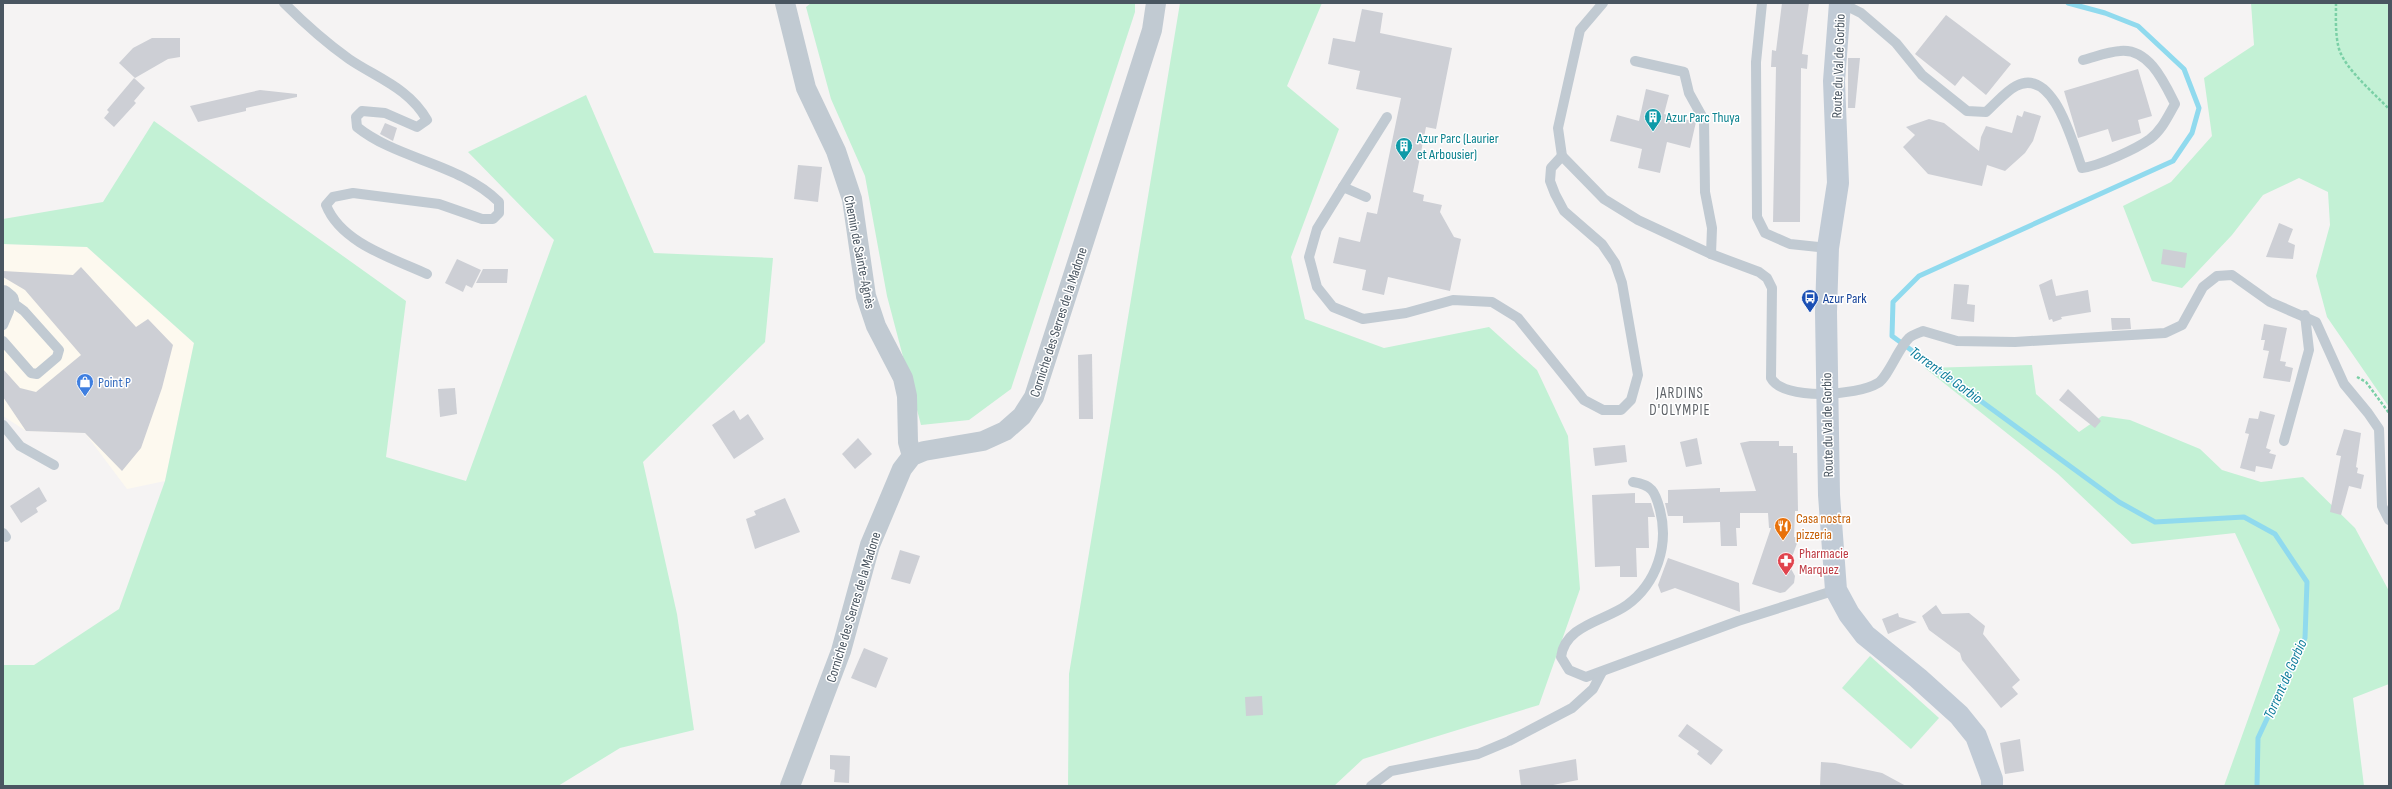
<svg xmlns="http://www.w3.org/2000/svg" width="2392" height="789" viewBox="0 0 2392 789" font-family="'Sofia Sans Condensed',sans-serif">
<rect width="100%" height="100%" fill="#f5f3f3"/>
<!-- commercial -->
<path fill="#fdf9ef" d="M3,244L87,247L194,343L165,481L127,489L85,433L26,431L3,416Z"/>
<!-- green -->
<g fill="#c3f1d5">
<path d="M811,3H1135V12L1011,389L969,420L921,425L887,296L865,176L831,99L806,7Z"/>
<path d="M1180,3H1322L1287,86L1339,129L1291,257L1305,319L1384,348L1489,327L1537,370L1568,436L1580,589L1539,705L1363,759L1334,786H1068L1069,674Z"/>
<path d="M2251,3H2389V407L2327,317L2316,276L2330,225L2328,192L2299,178L2263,195L2232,235L2182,288L2152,281L2123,206L2171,182L2212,136L2204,78L2254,45Z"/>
<path d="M586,95L654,253L773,258L765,342L643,462L677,614L694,730L620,748L558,786H3V665H34L119,609L165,481L194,343L87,247L3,244V219L103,202L154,121L406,301L386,457L466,481L554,240L468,152Z"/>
<path d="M2032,365L2036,394L2079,432L2102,416L2130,420L2200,449L2222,470L2261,482L2303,477L2355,528L2389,591V684L2353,698L2364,786H2224L2280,630L2235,533L2132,544L2058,474L1925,368Z"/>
<path d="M1870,656L1939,718L1911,749L1842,688Z"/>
</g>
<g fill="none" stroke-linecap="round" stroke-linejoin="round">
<!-- stream -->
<path stroke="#90daee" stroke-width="5" d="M2068,3L2105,13L2138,26L2184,69L2199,108L2192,133L2173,161L1919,276L1893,302L1892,336L2119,502L2155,522L2244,517L2275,534L2307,582L2305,638L2258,738L2257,786"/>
</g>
<!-- building -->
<g fill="#cdcfd5">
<path d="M1782,3H1809L1802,54L1808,55L1807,69L1801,68L1800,222H1773L1776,67H1771L1772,50L1776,51Z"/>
<path d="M1362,9L1383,13L1380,33L1452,48L1436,129L1426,127L1413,192L1424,195L1423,201L1442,205L1440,212L1454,237L1461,239L1450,291L1388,277L1384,295L1362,290L1366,270L1333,263L1339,237L1360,242L1367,212L1377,214L1401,98L1356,89L1360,71L1328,64L1333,38L1355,42Z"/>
<path d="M1946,15L2011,64L1986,95L1963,76L1955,86L1915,54Z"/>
<path d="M152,38H180V57L168,59L135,78L119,63L133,48Z"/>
<path d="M1848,58H1860L1855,108H1848Z"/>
<path d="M2138,69L2152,116L2138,120L2141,133L2112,142L2108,129L2078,138L2064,91Z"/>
<path d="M134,78L145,88L134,101L136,103L114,127L104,118L109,112L107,110Z"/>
<path d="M1646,89L1669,95L1664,114L1696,122L1690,148L1667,142L1660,173L1638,168L1642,149L1610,141L1617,115L1639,121Z"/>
<path d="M260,90L297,94V97L246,108V111L198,122L190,106Z"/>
<path d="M2024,111L2041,116L2033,141L2025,153L2005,171L1987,165L1982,186L1928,174L1903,147L1915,135L1906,127L1929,119L1944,123L1979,151L1981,137L1986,126L2012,133L2017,115L2022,117Z"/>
<path d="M385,123L397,128L393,141L380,134Z"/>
<path d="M798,165L822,167L818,202L794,199Z"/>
<path d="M2279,223L2293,229L2288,242L2295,245L2293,259L2266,257Z"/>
<path d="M2163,249L2187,253L2185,268L2161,264Z"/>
<path d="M457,259L481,270L472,288L466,285L463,292L445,283Z"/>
<path d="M81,267L136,327L148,319L173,345L162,388L141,448L122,471L85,433L26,431L3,397V369L20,388L36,392L81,355L25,290L3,277V271L73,275Z"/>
<path d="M483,269H508L507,283H476Z"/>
<path d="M2052,279L2056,296L2088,290L2091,312L2061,317L2062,319L2053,322L2052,319L2049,320L2039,285Z"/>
<path d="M1954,284L1969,285L1967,304L1975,305L1974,322L1951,319Z"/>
<path d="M2111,318H2130L2131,329L2112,330Z"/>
<path d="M2264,324L2287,328L2280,361L2286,362L2285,366L2293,368L2290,382L2263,378L2269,351L2263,350L2265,340H2261Z"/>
<path d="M1092,354L1093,419H1079L1078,355Z"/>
<path d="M455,388L457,414L440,417L438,389Z"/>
<path d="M2068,389L2101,421L2095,428L2059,400Z"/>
<path d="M734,410L740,420L748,414L764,439L734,459L712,425Z"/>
<path d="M2260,411L2275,415L2266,448L2271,450L2269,453L2276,455L2272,469L2256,466L2255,472L2240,468L2249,434L2245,433L2249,418L2258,419Z"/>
<path d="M2344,429L2361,433L2356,467L2358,468L2357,473L2364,475L2361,489L2349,486L2341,515L2330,512L2341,456L2336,455Z"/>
<path d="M858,438L872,454L855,469L842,454Z"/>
<path d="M1697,438L1702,464L1686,467L1680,442Z"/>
<path d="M1750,441H1779V446H1793V453H1797L1798,511H1795L1794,537L1799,538L1789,565L1795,576L1794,583L1785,592L1780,593L1752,584L1771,528H1769L1768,513H1740V528H1736L1737,546H1721L1720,522L1683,523V516H1668L1665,503H1668V490L1720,488V492L1756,491L1740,443Z"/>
<path d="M1625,445L1627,462L1595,466L1593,448Z"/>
<path d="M39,487L47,501L36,508L38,512L21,523L10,506Z"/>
<path d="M1635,493V503H1651L1655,517H1648L1649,548H1636L1637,577H1620V566L1595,567L1592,495Z"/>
<path d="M785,498L800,532L755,549L746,519L756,515L754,511Z"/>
<path d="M900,550L920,556L910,584L891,579Z"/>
<path d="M1668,558L1739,583L1740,612L1675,588L1661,593L1658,585Z"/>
<path d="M1936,605L1942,614L1969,613L1985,626L1983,634L2020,680L2012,687L2018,694L2001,708L1962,660L1960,653L1929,630L1922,616Z"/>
<path d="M1898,613L1899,617L1917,622L1888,634L1882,619Z"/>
<path d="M864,648L888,658L876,688L851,678Z"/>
<path d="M1262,696L1263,715L1246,716L1245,697Z"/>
<path d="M1687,724L1723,750L1711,765L1697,754L1699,751L1696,749L1678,736Z"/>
<path d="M2020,739L2024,771L2005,774L2000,743Z"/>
<path d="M830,755L850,756L849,783L834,782L835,770L830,769Z"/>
<path d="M1576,759L1578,780L1548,786H1521L1519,770Z"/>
<path d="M1821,762L1835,763L1882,773L1906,786H1820Z"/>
</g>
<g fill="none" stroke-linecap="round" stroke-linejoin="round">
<!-- path -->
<g stroke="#7ad0a6" stroke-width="2.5" stroke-dasharray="3 2" stroke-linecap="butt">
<path d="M2336,3C2336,18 2335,34 2339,49C2346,70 2374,93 2389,109"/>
<path d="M2357,377L2366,382L2389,413"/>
</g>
<!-- lane -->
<g stroke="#c1cad2" stroke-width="10">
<path d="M284,3C305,24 325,42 349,59C377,78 409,88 427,120L417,127L385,113L362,111L356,117L357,127C398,160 459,163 499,202V213L493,219H482L439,204L353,193L333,197L326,205C341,243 392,258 427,274"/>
<path d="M1603,3L1580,30L1558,128L1562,156L1604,199L1638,220L1711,254L1759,272L1767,278L1772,288L1771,378C1783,401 1857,396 1878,383C1888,377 1899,347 1909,338C1912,335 1919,333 1923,331L1957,341L2015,342L2165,333L2182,325L2203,287L2217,276L2232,275L2270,302L2316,322L2344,384L2368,413L2379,429L2382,506L2389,520"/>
<path d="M1762,3L1756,62L1757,217L1765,233L1790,244L1828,248"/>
<path d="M1841,3L1861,13L1896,43L1922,75L1967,111L1986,112C1995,104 2006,91 2016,86C2054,66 2073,145 2082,168C2099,166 2136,149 2150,139C2162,130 2168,116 2175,104C2164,82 2149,48 2120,51C2107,52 2095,57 2083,60"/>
<path d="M1635,61L1684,72L1689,93L1704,120L1705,192L1712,228L1711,254"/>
<path d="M1343,187L1387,117"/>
<path d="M1366,197L1343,187L1317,229L1309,257L1317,287L1333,307L1363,319L1406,313L1453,300L1492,302L1518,318L1584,400L1603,410H1621L1631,400L1638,375L1622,283L1615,263L1602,244L1564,211L1555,194L1550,181L1551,168L1562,156"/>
<path d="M3,325L9,311V300"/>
<path d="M3,341L31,373L37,374L57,357L59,350L24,311L9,300"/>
<path d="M3,425L20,446L54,465"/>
<path d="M2284,441L2309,350L2305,315"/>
<path d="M1633,482C1652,485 1655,491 1660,510C1669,545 1657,583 1627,605C1605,621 1565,625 1561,657L1569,670L1586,677L1738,621L1836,590"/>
<path d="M3,533L6,537"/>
<path d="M1371,786L1391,771L1478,754L1509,741L1572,708L1593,689L1602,672"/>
</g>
<!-- street -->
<g stroke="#c1cad2" stroke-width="20">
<path d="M785,3L806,88L836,151L852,199L866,296L876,326L903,378L907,396L908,442L912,456"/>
<path d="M3,295L9,300"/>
<path d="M790,786L841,651L870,545L902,469L912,456L924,451L983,441L1005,431L1022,416L1034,397L1152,30L1156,3"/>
</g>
<!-- secondary -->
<path stroke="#c1cbd6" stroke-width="22" d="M1840,3L1834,81L1838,183L1828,248L1826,312L1829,495L1836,590L1849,614L1865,635L1918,678L1959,715L1976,736L1992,779V786"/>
</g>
<!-- icons -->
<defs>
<symbol id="building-pin" viewBox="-11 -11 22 30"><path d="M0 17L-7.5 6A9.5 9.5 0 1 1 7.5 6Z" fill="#0f9aa8" stroke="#fff"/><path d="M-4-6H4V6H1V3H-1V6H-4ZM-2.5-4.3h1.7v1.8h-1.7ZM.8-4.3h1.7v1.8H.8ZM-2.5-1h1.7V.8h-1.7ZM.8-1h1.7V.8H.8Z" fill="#fff"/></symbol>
<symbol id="bus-pin" viewBox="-11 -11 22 30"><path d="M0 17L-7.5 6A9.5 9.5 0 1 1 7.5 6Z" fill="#1a4fb4" stroke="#fff"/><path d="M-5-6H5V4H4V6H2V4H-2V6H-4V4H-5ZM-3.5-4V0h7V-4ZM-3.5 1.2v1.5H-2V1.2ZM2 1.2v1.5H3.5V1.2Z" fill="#fff"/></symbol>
<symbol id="shop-pin" viewBox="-11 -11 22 30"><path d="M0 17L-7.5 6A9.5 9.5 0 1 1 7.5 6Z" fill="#3f7fe0" stroke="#fff"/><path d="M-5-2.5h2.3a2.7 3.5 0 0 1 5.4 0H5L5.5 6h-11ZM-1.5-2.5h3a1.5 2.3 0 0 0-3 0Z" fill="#fff"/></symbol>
<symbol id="restaurant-pin" viewBox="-11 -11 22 30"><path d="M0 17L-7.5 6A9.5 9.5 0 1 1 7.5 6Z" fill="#e8710a" stroke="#fff"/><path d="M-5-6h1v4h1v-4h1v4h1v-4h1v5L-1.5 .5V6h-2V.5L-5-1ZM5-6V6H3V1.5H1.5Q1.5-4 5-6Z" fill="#fff"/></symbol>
<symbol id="pharmacy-pin" viewBox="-11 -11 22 30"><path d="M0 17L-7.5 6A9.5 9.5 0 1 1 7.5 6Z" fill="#e0444e" stroke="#fff"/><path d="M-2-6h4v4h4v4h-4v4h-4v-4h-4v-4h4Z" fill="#fff"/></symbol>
</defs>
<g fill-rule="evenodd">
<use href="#building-pin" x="1643" y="107" width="20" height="27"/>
<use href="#building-pin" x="1394" y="136" width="20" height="27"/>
<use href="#bus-pin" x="1800" y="288" width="20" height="27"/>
<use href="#shop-pin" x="75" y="372" width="20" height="27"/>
<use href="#restaurant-pin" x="1773" y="516" width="20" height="27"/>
<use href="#pharmacy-pin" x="1776" y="551" width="20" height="27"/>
</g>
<g text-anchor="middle" stroke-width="3" stroke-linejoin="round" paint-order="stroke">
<!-- street labels -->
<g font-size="14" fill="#4a5661" stroke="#fff">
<text transform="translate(1838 66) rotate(-88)" y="5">Route du Val de Gorbio</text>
<text transform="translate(860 252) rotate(79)" y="5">Chemin de Sainte-Agnès</text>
<text transform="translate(1058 322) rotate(-72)" y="5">Corniche des Serres de la Madone</text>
<text transform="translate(1827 425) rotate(-91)" y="5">Route du Val de Gorbio</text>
<text transform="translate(853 607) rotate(-73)" y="5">Corniche des Serres de la Madone</text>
</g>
<!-- culture labels -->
<g font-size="14" fill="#0d838f" stroke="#fff" text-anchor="start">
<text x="1666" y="122">Azur Parc Thuya</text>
<text x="1417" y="143">Azur Parc (Laurier<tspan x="1417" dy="16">et Arbousier)</tspan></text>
</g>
<!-- transit labels -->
<g font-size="14" fill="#164399" stroke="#fff" text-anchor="start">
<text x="1823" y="303">Azur Park</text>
</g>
<!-- shop labels -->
<g font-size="14" fill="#366cbe" stroke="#fff" text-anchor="start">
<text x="98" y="387">Point P</text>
</g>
<!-- food labels -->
<g font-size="14" fill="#c56008" stroke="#fff" text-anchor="start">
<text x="1796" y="523">Casa nostra<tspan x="1796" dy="16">pizzeria</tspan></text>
</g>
<!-- health labels -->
<g font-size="14" fill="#be3a42" stroke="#fff" text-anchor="start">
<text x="1799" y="558">Pharmacie<tspan x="1799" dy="16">Marquez</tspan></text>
</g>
<!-- water labels -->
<g font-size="15" font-style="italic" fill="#0c7c9b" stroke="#fff">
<text transform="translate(1946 375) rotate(36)" y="5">Torrent de Gorbio</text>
<text transform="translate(2285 679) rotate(-66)" y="5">Torrent de Gorbio</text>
</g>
<!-- neighbourhood labels -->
<g font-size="15" letter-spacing="1" fill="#5f6368" stroke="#fff">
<text x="1680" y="398">JARDINS<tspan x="1680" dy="17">D'OLYMPIE</tspan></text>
</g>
</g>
<!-- border -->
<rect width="2392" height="789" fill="none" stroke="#4a5661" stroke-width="8"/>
</svg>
